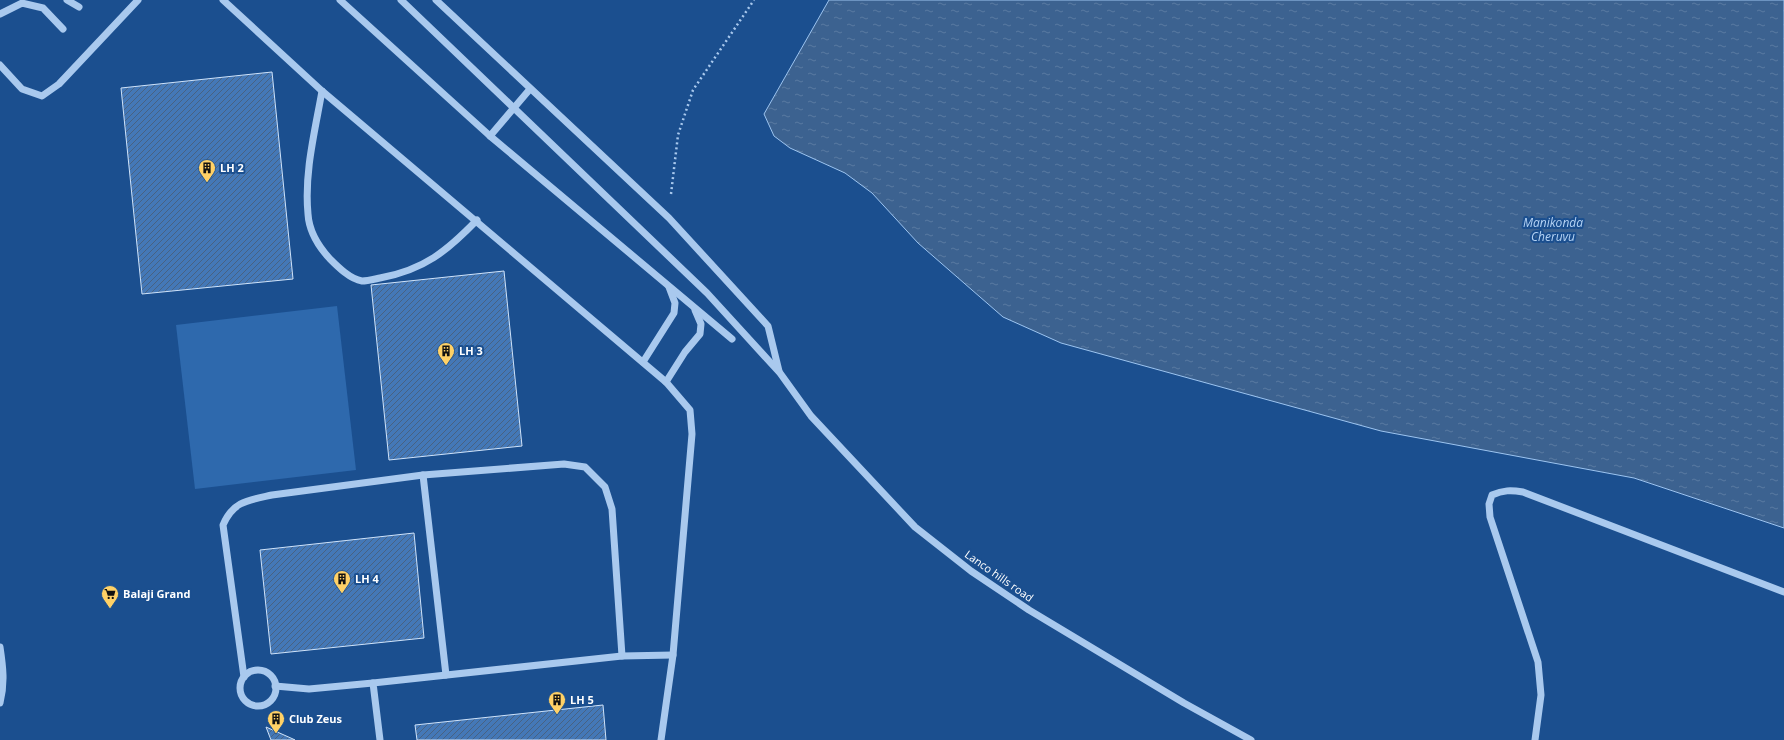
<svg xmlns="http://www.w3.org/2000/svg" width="1784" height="740" viewBox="0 0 1784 740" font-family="'Open Sans',sans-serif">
<defs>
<pattern id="water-ripples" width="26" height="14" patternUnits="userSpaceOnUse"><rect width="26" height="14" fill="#3c6290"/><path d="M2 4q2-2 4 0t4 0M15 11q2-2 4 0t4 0" fill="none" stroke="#597aa1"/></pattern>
<pattern id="building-hatch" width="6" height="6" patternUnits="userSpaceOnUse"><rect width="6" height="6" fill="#4478b7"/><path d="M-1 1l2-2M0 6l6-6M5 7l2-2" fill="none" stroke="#486282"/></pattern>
</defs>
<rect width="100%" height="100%" fill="#1b4f8f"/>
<!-- pitch -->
<path fill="#2e69ad" d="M337,306L356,470L195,489L176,325Z"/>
<!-- water -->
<path fill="url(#water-ripples)" stroke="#9cc4f0" d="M829,0H1784V528L1634,478L1381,431L1061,343L1003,317L918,243L872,193L845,173L790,148L774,136L764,114Z"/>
<!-- building -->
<g fill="url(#building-hatch)" stroke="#cfe3fa">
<path d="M272,72L293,279L142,294L121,88Z"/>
<path d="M504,271L522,446L389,460L371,285Z"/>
<path d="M414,533L424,638L271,654L260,550Z"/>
<path d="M603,705L606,740H417L415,725Z"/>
<path d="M266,727L293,739L295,740H271Z"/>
</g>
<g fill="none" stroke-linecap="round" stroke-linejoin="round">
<!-- path -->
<path stroke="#a9c9ee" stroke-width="2.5" stroke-dasharray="2 3" stroke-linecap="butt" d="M671,194L678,135L693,90L754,0"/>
<!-- minor -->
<g stroke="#a9c9ee" stroke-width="7">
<path d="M67,0L79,7"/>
<path d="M223,0L322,91L666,382L690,410L692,434L673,655L661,740"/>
<path d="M340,0L490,136L732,339"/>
<path d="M401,0L707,293L780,373L811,416L915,527L971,571L1029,610L1184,703L1251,740"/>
<path d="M436,0L669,218L768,326L779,371"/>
<path d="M0,14L22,3L43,8L63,29"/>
<path d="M0,65L22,89L42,96L59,84L138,0"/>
<path d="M322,91C315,131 304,173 308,214C309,231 318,246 330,259C338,267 350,279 362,281C367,281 375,279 380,278C424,270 447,251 477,220"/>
<path d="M490,136L530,89"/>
<path d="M643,362L674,313L675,303L669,287"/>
<path d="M666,382L685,352L700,334L701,324L695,310"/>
<path d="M423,475L446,675"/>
<path d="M0,647C3,667 5,683 0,703"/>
<circle cx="258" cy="688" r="18"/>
<path d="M244,677L223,525C233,501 249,500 272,495L423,475L564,464L585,467L605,487L612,509L622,656"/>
<path d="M275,686L309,689L373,683"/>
<path d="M380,740L373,683L622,656L673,655"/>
<path d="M1535,740L1541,695L1538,662L1490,517L1489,504L1492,495C1503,490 1511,490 1523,492L1784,592"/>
</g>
</g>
<!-- icons -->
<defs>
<symbol id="building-pin" viewBox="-11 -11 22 30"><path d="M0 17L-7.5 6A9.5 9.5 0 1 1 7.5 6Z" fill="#ffd166" stroke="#1b4f8f"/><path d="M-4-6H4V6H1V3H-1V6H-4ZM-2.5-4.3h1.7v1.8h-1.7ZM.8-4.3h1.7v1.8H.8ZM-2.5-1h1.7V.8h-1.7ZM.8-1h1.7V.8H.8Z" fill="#111"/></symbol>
<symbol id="supermarket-pin" viewBox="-11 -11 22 30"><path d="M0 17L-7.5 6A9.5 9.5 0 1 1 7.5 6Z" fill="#ffd166" stroke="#1b4f8f"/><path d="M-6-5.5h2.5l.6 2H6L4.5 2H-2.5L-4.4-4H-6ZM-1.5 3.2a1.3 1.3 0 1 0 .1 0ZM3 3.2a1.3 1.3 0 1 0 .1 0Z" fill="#111"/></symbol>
</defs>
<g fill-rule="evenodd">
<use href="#building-pin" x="197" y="158" width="20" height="27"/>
<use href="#building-pin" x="436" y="341" width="20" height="27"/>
<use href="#building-pin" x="332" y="569" width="20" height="27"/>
<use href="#supermarket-pin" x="100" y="584" width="20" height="27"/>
<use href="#building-pin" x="547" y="690" width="20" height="27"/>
<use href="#building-pin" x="266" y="709" width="20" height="27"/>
</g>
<g text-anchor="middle" stroke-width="4" stroke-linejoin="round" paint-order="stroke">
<!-- poi labels -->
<g font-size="11" font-weight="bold" fill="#fff" stroke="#1b4f8f" text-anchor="start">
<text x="220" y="172">LH 2</text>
<text x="459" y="355">LH 3</text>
<text x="355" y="583">LH 4</text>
<text x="123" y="598">Balaji Grand</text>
<text x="570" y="704">LH 5</text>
<text x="289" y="723">Club Zeus</text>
</g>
<!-- street labels -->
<g font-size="11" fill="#fff" stroke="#1b4f8f">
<text transform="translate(999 576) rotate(35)" y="4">Lanco hills road</text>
</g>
<!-- water labels -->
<g font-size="12" font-style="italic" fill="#b5d3f5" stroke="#1b4f8f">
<text x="1553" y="227">Manikonda<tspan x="1553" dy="14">Cheruvu</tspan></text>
</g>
</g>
</svg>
